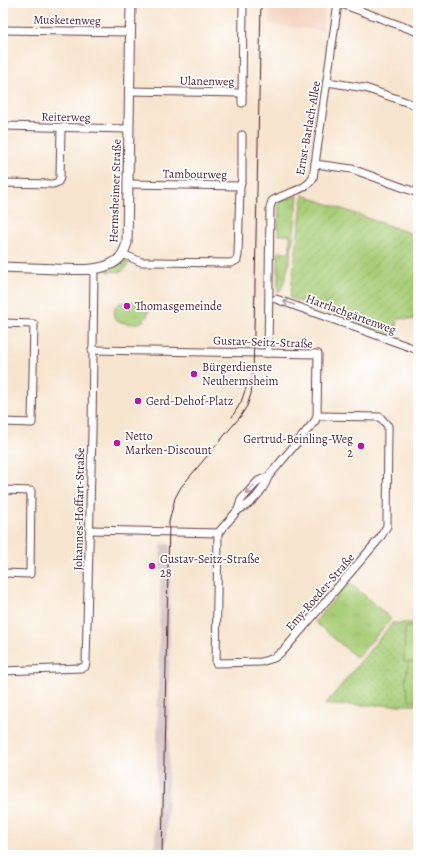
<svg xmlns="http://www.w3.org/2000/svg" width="421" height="858" viewBox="0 0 421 858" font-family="Alegreya,serif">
<defs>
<pattern id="grass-tufts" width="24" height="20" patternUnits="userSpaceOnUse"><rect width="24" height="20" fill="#a9ce78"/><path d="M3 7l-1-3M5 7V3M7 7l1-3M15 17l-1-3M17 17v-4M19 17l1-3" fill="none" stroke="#93b068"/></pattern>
<pattern id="park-dots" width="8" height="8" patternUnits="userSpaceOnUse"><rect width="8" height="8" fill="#a9ce78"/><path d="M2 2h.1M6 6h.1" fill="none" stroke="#93b068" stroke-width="1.8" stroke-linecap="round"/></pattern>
<pattern id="garden-furrows" width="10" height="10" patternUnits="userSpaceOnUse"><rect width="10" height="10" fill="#a9ce78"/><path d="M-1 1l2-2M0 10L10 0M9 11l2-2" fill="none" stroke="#93b068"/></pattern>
</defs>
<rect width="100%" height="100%" fill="#fff"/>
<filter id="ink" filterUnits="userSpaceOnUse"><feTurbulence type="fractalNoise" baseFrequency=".025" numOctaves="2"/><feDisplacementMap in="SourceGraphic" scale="8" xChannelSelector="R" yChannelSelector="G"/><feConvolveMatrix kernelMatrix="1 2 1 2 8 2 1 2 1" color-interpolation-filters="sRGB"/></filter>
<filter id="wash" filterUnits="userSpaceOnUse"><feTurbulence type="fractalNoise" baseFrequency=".012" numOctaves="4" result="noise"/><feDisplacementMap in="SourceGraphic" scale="16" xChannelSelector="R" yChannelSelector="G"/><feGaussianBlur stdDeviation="0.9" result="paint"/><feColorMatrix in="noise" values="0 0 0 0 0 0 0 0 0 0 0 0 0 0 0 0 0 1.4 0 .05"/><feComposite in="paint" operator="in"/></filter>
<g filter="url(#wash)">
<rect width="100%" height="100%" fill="#f7e5cf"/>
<!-- built -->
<path fill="#f5d3c2" d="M269,3H326L322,31L269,24Z"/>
<!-- railway -->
<path fill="#d1c0bd" d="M161,544H170L169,748L166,855H155Z"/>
<!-- grass -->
<g fill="url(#grass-tufts)" stroke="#7a7652">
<path d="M298,195C296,213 290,283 278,293V252H290V235H278L279,202Z"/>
<path d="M125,260L129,262C124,274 120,271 108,272L107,271L119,265Z"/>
<path d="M129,302C137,302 144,303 148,311C147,327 128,325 117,321L114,317L115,307L119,303Z"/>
<path d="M349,582L391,619L357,658L315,622Z"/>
</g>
<!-- park -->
<path fill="url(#park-dots)" stroke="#7a7652" d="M392,623H418V705H325Z"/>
<!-- garden -->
<path fill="url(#garden-furrows)" stroke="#7a7652" d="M303,195L418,236V320L398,318L395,337L290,298Z"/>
<!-- pitch -->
<g fill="#a9ce78" stroke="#7a7652">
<path d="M405,627L418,628V662H404Z"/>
<path d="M409,662L418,663V700H409L405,680Z"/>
</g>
</g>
<g filter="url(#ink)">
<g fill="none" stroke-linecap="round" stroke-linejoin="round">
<defs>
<g id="minor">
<path d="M339,3L418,32"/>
<path d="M3,30L130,32"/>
<path d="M327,82L365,88L418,106"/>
<path d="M129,91L242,93"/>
<path d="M242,103L243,3"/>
<path d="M3,126L128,129"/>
<path d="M315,164L352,169L418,193"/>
<path d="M3,183L53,184L58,182L60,178L61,127"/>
<path d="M128,184L240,186"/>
<path d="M123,254L141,262H152L231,263L237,260L238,255L240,186L242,180V135"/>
<path d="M276,299L418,350"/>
<path d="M3,323L34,324L32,423L3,422"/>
<path d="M92,350L318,354L317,416L315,421L268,477C263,491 252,504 238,510"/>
<path d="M268,353L270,208L272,201C284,193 306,191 313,178L338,3"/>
<path d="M3,490L31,491L30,574L3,573"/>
<path d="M90,530L218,533"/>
<path d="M218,533L216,663L261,662L274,658L284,650L380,538L387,526L388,426L380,417L317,416"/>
<path d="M218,533L238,510L241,500L249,491L258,481L268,477"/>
<path d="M3,671L81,668L85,667L86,663L92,432L94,269"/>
</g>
<path id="tertiary" d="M3,267C21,268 38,268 56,269C74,269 95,272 111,264C121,260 124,252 127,243L131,3"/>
</defs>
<!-- minor casing -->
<use href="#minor" stroke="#643d44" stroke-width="9"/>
<!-- tertiary casing -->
<use href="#tertiary" stroke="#643d44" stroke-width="11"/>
<!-- minor -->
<use href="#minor" stroke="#fff" stroke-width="7"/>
<!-- tertiary -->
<use href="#tertiary" stroke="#fff" stroke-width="9"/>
<!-- tram -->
<g stroke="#4a1f2b" stroke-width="1">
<path d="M232,417L241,402L247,385"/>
<path d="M162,855L169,522L175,498L181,487L240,417L247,406L251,394L253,378L261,3"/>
</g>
</g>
<!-- one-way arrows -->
<defs><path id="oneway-shaft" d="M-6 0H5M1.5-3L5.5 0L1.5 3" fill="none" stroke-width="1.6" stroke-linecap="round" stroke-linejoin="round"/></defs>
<g stroke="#ae9aa0">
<use href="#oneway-shaft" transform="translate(289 303) rotate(-160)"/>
<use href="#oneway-shaft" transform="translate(250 490) rotate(131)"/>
</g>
</g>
<!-- markers -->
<g fill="#b5179e" stroke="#fff" stroke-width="1.5">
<circle cx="127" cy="306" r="4"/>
<circle cx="194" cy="374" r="4"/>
<circle cx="138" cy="401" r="4"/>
<circle cx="117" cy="443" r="4"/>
<circle cx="361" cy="446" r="4"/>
<circle cx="152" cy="566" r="4"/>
</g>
<g text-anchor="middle" stroke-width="3.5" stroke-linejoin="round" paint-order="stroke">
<!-- street labels -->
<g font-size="12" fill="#4a1f2b" stroke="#fff">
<text transform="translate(67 20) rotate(1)" y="4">Musketenweg</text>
<text transform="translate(207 81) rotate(1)" y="4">Ulanenweg</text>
<text transform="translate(66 117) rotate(1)" y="4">Reiterweg</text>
<text transform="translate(308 128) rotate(-80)" y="4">Ernst-Barlach-Allee</text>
<text transform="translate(195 174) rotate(1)" y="4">Tambourweg</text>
<text transform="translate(115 191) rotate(-88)" y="4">Hermsheimer Straße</text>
<text transform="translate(351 314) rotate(20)" y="4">Harrlachgärtenweg</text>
<text transform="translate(263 342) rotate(2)" y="4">Gustav-Seitz-Straße</text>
<text transform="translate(79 509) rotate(-89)" y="4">Johannes-Hoffart-Straße</text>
<text transform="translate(320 592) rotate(-49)" y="4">Emy-Roeder-Straße</text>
</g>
<!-- poi labels -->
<g font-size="12" fill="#4a1f2b" stroke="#fff" text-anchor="start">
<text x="135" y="310">Thomasgemeinde</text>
<text x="202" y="371">Bürgerdienste<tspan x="202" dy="14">Neuhermsheim</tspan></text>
<text x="146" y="405">Gerd-Dehof-Platz</text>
<text x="125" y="440">Netto<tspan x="125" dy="14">Marken-Discount</tspan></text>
<text x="353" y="443" text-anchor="end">Gertrud-Beinling-Weg<tspan x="353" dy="14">2</tspan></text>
<text x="160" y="563">Gustav-Seitz-Straße<tspan x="160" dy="14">28</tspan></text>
</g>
</g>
<!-- margin -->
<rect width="421" height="858" fill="none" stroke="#fff" stroke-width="16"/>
</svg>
